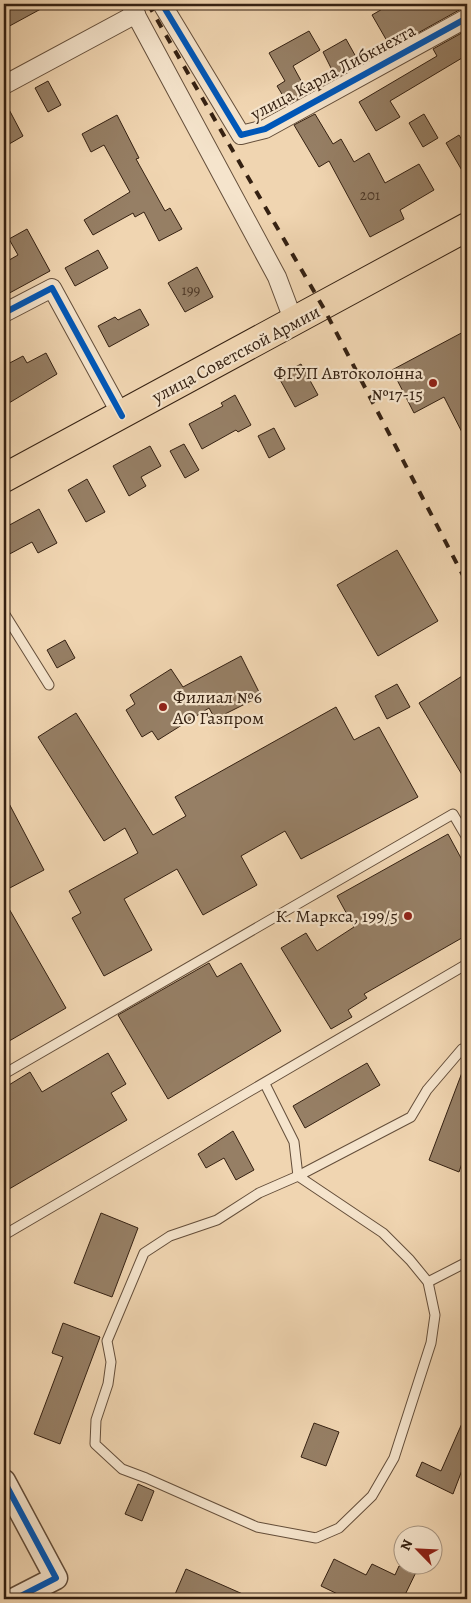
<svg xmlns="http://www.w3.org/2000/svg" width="471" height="1603" viewBox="0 0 471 1603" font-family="Alegreya,serif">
<rect width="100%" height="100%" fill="#f0d5b1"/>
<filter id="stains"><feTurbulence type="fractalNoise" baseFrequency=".004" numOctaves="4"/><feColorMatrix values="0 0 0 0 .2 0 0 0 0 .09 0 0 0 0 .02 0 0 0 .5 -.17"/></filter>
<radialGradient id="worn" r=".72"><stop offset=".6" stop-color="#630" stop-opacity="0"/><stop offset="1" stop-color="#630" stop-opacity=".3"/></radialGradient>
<!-- building -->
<g fill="#967f65" stroke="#352112">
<path d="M4,4H50L4,29Z"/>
<path d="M391,4H458L461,9L391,48L372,15Z"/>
<path d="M467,30V55L390,101L400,117L376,131L359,102L437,56L433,49Z"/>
<path d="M309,31L320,50L293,66L305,88L301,91L304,96L288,104L277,86L285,81L269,53Z"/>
<path d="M346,39L356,57L349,61L353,68L336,78L323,52Z"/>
<path d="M48,81L61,105L48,112L35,88Z"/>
<path d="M4,100L23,136L4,147Z"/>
<path d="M315,114L333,144L341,139L354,162L369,153L385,183L419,164L434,190L400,210L404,219L370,237L329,161L319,167L294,125Z"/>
<path d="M424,114L438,138L423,147L409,123Z"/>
<path d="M117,115L139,158L136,159L165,211L170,208L182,229L159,241L144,212L135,217L133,213L93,235L84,220L130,192L104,145L91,152L82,134Z"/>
<path d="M459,135L467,148V179L446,143Z"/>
<path d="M27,229L50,271L4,296V263L18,255L9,239Z"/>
<path d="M98,250L108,268L75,286L65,268Z"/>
<path d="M197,267L213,297L185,312L168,283Z"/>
<path d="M140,309L149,325L109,347L98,326L115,317L118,320Z"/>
<path d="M467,330V442L444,397L414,413L392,370Z"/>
<path d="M46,353L57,374L4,406V366L23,356L27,363Z"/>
<path d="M301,364L318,395L295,407L278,376Z"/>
<path d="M235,395L251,425L238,432L236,430L202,449L189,424L223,406L221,403Z"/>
<path d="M274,428L285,449L269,458L258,436Z"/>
<path d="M184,444L199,470L185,478L170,451Z"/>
<path d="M150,446L161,466L141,477L146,486L129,496L113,466Z"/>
<path d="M87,479L105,512L86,522L68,490Z"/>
<path d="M39,509L57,543L38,553L32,542L4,557V528Z"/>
<path d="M397,550L438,621L378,656L337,585Z"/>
<path d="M65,640L75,658L57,668L47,650Z"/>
<path d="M241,656L261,696L215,719L209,708L158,740L152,731L142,737L126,710L135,704L130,695L171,669L183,687Z"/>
<path d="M467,673V783L419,703Z"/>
<path d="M397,684L410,707L387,719L375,696Z"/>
<path d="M336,707L354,740L379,727L418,797L301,859L285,831L241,856L257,885L203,915L177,869L124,899L152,950L104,976L72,918L81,913L69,891L138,853L125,828L104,841L38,737L76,713L153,835L186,816L175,797Z"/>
<path d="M4,794L44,870L4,891Z"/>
<path d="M448,834L467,869V935L364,994L367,998L348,1010L352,1017L331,1029L281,948L306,933L317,951L354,927L337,896Z"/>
<path d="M4,900L66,1008L4,1044Z"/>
<path d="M209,963L217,977L241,963L281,1031L168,1099L118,1015Z"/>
<path d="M108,1053L126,1084L111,1093L127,1120L4,1192V1088L30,1072L42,1092Z"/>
<path d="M466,1062L467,1149L459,1172L429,1160Z"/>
<path d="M367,1063L380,1085L305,1128L293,1106Z"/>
<path d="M233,1131L254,1170L236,1180L224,1158L206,1168L198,1154Z"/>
<path d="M101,1213L138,1228L112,1297L74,1283Z"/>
<path d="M63,1323L100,1337L60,1444L34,1434L63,1357L52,1353Z"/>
<path d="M467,1412V1457L453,1494L416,1476L422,1462L441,1471Z"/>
<path d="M314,1423L339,1432L326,1466L301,1457Z"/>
<path d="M138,1484L154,1491L142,1521L125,1514Z"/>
<path d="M334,1559L366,1575L372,1564L395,1575L399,1566H419L403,1599H348L321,1586Z"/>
<path d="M186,1569L254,1599H173Z"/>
</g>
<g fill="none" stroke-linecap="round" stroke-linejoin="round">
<defs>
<g id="service">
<path d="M4,613L49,685"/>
<path d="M4,1074L453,814L467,838"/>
<path d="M265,1084L294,1142L298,1176"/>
<path d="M298,1176L383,1233L410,1260L428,1282L435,1315L431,1343L394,1458L372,1496L339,1528L316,1538L257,1527L146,1478L122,1469L95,1444L96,1420L108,1384L111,1362L107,1341L144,1253L170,1236L217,1220L259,1193L298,1176L411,1117L427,1090L462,1049L467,1048"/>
<path d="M4,1235L467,964"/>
<path d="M428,1282L467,1262"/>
</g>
<g id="minor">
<path d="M130,4L277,277L294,322"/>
<path d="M162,4L241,135L265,129L467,18"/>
<path d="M4,85L136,14"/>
<path d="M4,313L52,288L122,416"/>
</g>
<path id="tertiary" d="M4,1481L56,1578L15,1599"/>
<path id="primary" d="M4,478L467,227"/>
</defs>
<!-- service casing -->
<use href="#service" stroke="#644e3a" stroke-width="11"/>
<!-- minor casing -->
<use href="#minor" stroke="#644e3a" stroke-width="20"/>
<!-- tertiary casing -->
<use href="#tertiary" stroke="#644e3a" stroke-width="25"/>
<!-- primary casing -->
<use href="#primary" stroke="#352112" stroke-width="30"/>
<!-- service -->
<use href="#service" stroke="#f5e4cc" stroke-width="9"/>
<!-- minor -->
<use href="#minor" stroke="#f5e4cc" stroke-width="18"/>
<!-- tertiary -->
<use href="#tertiary" stroke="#f5e4cc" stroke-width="22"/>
<!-- primary -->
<use href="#primary" stroke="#f0d5b1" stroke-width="28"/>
<!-- rail -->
<path stroke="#352112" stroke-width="4" stroke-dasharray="9 9" stroke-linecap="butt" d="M148,4L323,307L467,583"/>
<defs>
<g id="cycleway">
<path d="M162,4L241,135L265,129L467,18"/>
<path d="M4,313L52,288L122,416"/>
<path d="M4,1481L56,1578L15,1599"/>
</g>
</defs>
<!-- cycleway casing -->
<use href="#cycleway" stroke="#f5e4cc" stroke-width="9"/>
<!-- cycleway -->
<use href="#cycleway" stroke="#0057b8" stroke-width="6"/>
</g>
<!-- markers -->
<g fill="#8f2418" stroke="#f5e4cc" stroke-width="2">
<circle cx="433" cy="383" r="5"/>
<circle cx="163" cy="707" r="5"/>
<circle cx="408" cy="916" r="5"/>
</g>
<g text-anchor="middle" stroke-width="4.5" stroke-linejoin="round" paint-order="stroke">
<!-- number labels -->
<g font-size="15" fill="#4d3827">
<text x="370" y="200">201</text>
<text x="191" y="295">199</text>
</g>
<!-- street labels -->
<g font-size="18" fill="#352112" stroke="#f5e4cc">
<text transform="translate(333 72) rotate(-28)" y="6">улица Карла Либкнехта</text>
<text transform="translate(236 354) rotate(-28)" y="6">улица Советской Армии</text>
</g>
<!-- poi labels -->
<g font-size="18" fill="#352112" stroke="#f5e4cc" text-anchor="end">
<text x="423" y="379">ФГУП Автоколонна<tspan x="423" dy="21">№17-15</tspan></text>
<text x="173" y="703" text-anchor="start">Филиал №6<tspan x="173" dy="21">АО Газпром</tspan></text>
<text x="398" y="922">К. Маркса, 199/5</text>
</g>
</g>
<!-- margin -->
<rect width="471" height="1603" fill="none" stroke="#f0d5b1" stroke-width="20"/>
<rect x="5" y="5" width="461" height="1593" fill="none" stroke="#352112" stroke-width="2.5"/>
<rect x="10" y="10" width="451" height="1583" fill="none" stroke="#352112"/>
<!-- north arrow -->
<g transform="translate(418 1550) rotate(294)"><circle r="24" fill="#f5e4cc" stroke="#a89682"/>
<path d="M0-4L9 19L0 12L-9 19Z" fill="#8f2418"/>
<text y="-8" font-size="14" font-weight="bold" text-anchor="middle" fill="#352112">N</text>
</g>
<rect width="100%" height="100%" filter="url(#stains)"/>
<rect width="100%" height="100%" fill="url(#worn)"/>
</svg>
